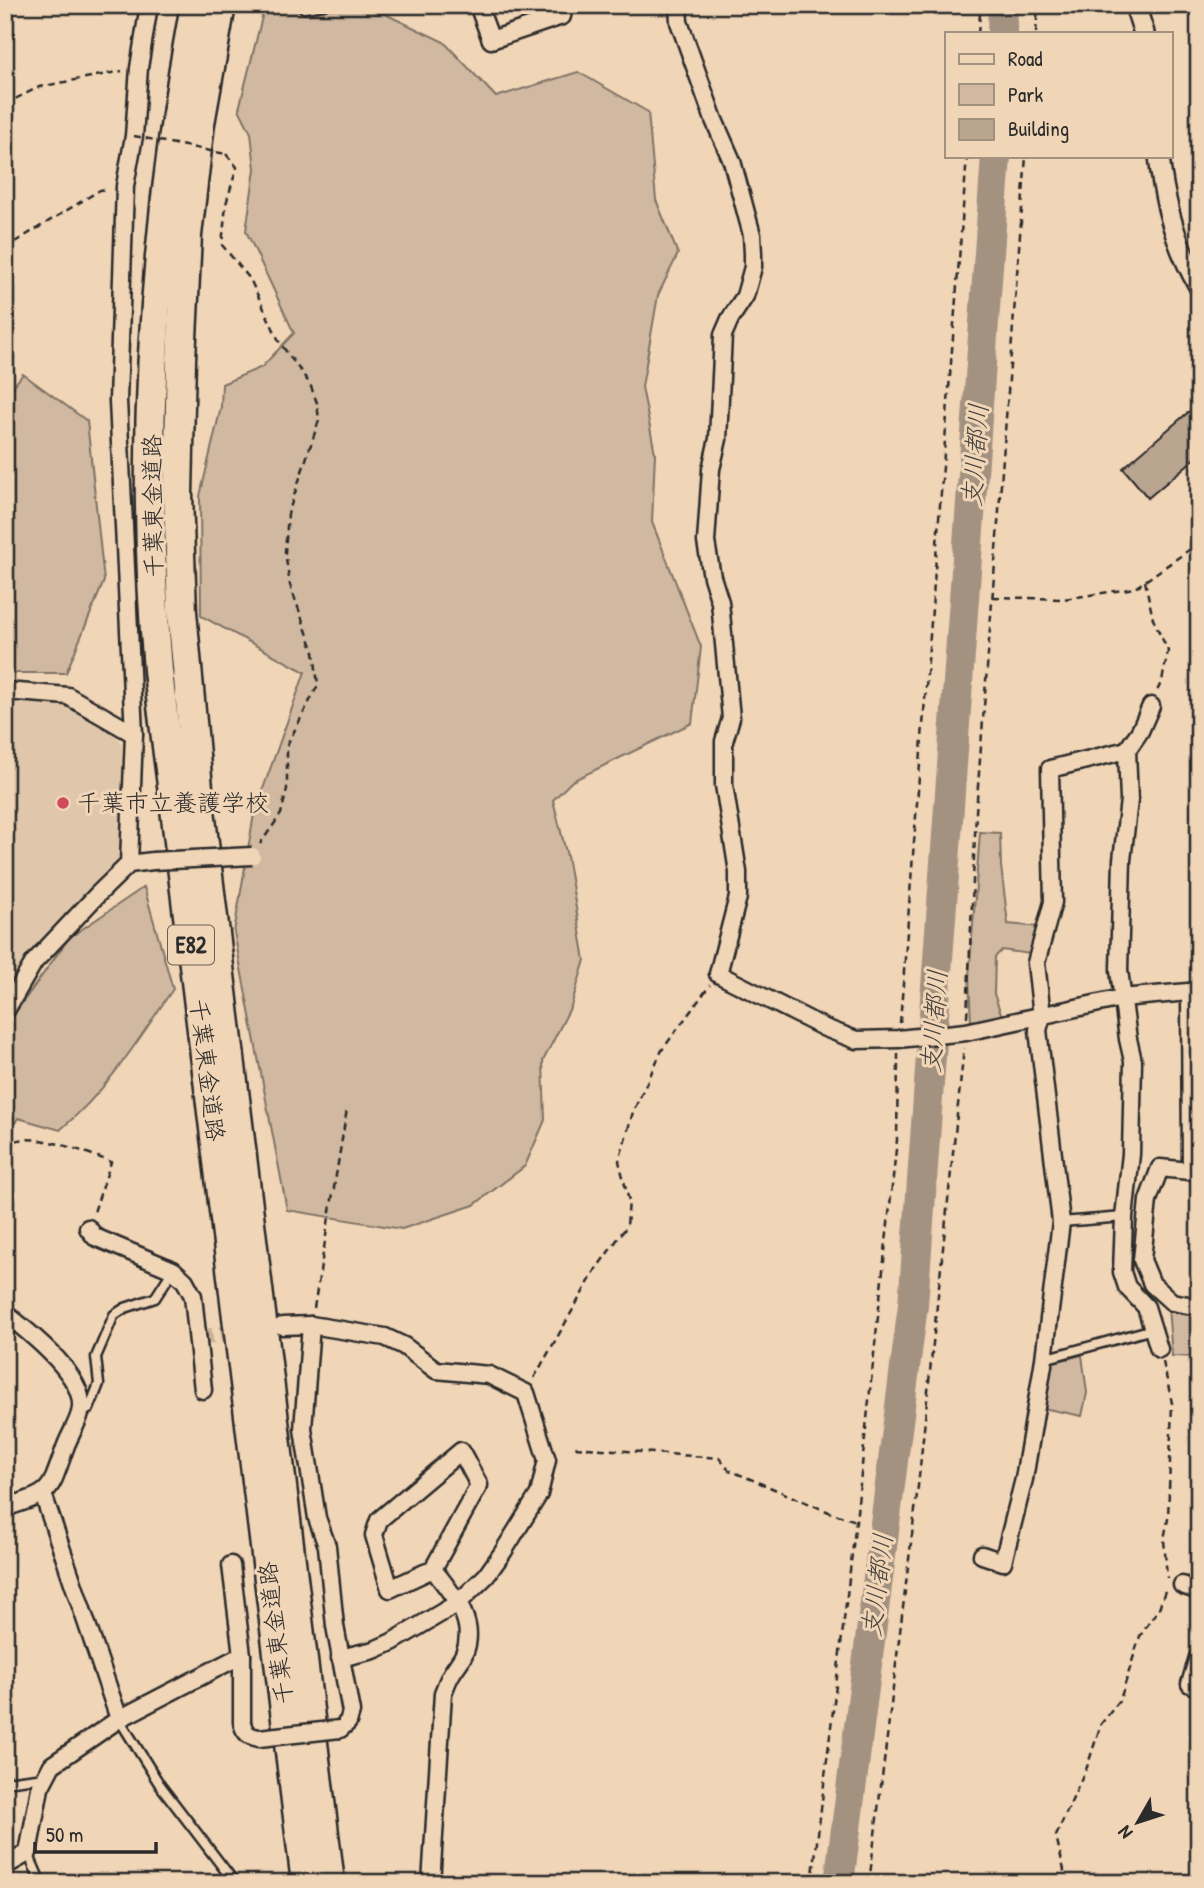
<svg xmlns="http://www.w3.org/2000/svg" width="1204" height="1888" viewBox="0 0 1204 1888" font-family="'Patrick Hand','Klee One',sans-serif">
<rect width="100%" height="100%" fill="#f1d5b7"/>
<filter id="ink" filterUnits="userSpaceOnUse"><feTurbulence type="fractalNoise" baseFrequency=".0143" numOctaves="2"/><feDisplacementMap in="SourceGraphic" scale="14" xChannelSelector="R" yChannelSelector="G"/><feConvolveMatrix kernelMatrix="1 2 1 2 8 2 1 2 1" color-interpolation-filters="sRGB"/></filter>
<g filter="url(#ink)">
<!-- built -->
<path fill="#e0c7ab" d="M5,699L62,703L111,728L122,744L120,861L29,961L5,1004Z"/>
<!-- green -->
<g fill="#d0b9a0" stroke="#7e7266" stroke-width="2">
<path d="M265,5H312L381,12L444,42L496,97L578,72L648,112L656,200L678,254L658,295L642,387L655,453L652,522L701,647L692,723L572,781L553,800L567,856L585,960L571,1006L543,1061L545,1120L525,1166L474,1205L402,1229L287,1210L234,932L254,814L305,672L201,616L200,496L221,407L222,384L262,367L294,333L246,231L255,169L251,133L239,109Z"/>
<path d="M23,374L87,421L104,581L66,673H5V397Z"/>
<path d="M980,832L1000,833L1001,866L1008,924L1040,927L1030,954L1002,950L995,957L994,994L1003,1019L971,1024L969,977Z"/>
<path d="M144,887L173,989C138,1040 109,1089 60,1130L18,1118L5,1140V1027L69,938Z"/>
<path d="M1168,1308L1199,1313V1357L1172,1356Z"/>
<path d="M1082,1355L1087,1393L1082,1416L1042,1408L1048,1370L1054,1362Z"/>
</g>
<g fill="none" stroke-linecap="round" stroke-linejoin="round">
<!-- river -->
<g stroke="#a49280" stroke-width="30">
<path d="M1002,33L1003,5"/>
<path d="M839,1883L913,1305L996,156"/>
</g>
</g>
<!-- building -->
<g fill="#baa590" stroke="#2b2b2b" stroke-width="2">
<path d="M1199,403V455L1148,498L1123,468Z"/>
<path d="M5,928L14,933L5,947Z"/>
</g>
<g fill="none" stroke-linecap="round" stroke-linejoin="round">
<!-- minor-tunnel -->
<path stroke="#c9b39b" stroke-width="16" stroke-dasharray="16 8" stroke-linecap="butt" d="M197,1338L245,1331"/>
<defs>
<g id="service">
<path d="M304,8L324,5"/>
<path d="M1061,1222L1124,1217"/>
<path d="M1044,1359L1153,1329"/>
<path d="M81,1413L89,1409L99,1384L96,1357L114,1315L125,1308L155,1298L173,1270"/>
<path d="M119,1719L160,1785L235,1883"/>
<path d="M5,1782L45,1777"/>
<path d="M28,1853L41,1883"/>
</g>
<g id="minor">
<path d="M478,5L491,40L562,16L564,5"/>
<path d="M678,5L679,22L714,120L732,161L752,235L753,254V267L745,296L730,319L723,335L718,439L711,469L706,542L712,577L720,602L731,718L724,741V785L738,872V897L718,974L825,1028L856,1040L898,1039L966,1032L1122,998L1199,991"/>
<path d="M5,691L68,696L134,734"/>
<path d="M1151,706L1140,731L1127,750L1129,800L1122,860L1119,970L1128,1039L1133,1061L1131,1154L1124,1217L1122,1272L1127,1287L1146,1307L1159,1349"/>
<path d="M129,864L134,734L118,401L125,186L134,136L139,68L149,5"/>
<path d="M1190,992L1191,1171"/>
<path d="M5,1012L34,962L98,894L129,864L153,861"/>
<path d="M1199,1172L1160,1168L1148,1200L1142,1260L1152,1284L1172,1302L1199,1307"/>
<path d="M88,1228L95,1237L173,1270L185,1281L193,1296L203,1390"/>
<path d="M5,1313C29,1332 90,1379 80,1413C77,1425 69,1436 65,1448C48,1496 53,1491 5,1508"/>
<path d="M311,1325L303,1429L317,1518L327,1546L335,1626L351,1712L348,1722L340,1729"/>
<path d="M282,1326L311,1325L385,1337L404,1346L436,1370L489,1375L526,1393L547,1460L539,1494L503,1552L486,1576L458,1603L392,1642L374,1650L340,1658"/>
<path d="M461,1451L479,1485L433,1569L390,1589L374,1535L379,1520Z"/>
<path d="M43,1494L119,1719"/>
<path d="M982,1555L1003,1562L1024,1479L1044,1359L1061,1222L1038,1030L1042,1016L1036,963L1053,902L1050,769L1127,750"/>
<path d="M231,1565L242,1655"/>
<path d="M1182,1585L1199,1591"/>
<path d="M1199,1654L1190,1684L1199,1688"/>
<path d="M5,1866L28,1853L40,1788L52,1765L119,1719L242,1655V1723"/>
<path d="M431,1883L443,1693C446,1686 448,1679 452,1673C456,1666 461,1661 464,1654C478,1621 452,1594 433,1569"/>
</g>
<g id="tertiary">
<path d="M1135,5L1144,33"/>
<path d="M1159,156C1164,203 1175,245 1199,286"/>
</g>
<g id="motorway">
<path d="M195,5C154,224 139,448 158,670C163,719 170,768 176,817L306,1883"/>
<path d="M221,5L200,123L187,235L181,359L178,494L182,612L200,810L330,1883"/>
</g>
</defs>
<!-- service casing -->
<use href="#service" stroke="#2b2b2b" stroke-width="13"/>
<!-- minor casing -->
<use href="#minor" stroke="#2b2b2b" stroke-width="21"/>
<!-- tertiary casing -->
<use href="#tertiary" stroke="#2b2b2b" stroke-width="24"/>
<!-- motorway casing -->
<use href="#motorway" stroke="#2b2b2b" stroke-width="33"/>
<!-- path -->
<g stroke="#2b2b2b" stroke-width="2.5" stroke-dasharray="7 5" stroke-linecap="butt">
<path d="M978,33L981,5"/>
<path d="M1036,33L1038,5"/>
<path d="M5,104L39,87L122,71"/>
<path d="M226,154L237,167L226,204L222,245L250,279L280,343L310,384L317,403L319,420L288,514L285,552L290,585L314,652L318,685L287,745V789L281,814L260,844"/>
<path d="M5,248L100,190L108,189"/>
<path d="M1192,302L1199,311"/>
<path d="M1145,581L1153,619L1168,651L1162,681L1156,693"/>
<path d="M993,597L1064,599L1135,588L1199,543"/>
<path d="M967,1017L976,812L1026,156"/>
<path d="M900,1023L967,156"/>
<path d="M5,1146C26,1127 87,1153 111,1162L93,1215"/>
<path d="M314,1308L347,1109"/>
<path d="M1163,1362L1172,1403L1168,1519L1164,1539L1167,1578"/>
<path d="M534,1378L596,1269L627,1226L629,1201L619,1161L633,1112L662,1050L710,985"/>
<path d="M575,1447L719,1458L729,1470L829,1512L856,1521"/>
<path d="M812,1883L856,1521L897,1140L898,1054"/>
<path d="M869,1883L918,1486L964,1048"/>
<path d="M1060,1883L1064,1870L1056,1836L1087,1767L1101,1724L1120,1700L1140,1636L1159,1608L1166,1588"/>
</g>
<!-- service -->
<use href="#service" stroke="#f1d5b7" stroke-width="8"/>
<!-- minor -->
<use href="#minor" stroke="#f1d5b7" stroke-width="16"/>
<!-- tertiary -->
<use href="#tertiary" stroke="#f1d5b7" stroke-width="19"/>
<!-- motorway -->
<use href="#motorway" stroke="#f1d5b7" stroke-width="28"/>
<defs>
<g id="minor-bridge">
<path d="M153,861L252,856"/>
<path d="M242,1723C245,1734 249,1736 259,1738L340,1729"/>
</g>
</defs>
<!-- minor-bridge casing -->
<use href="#minor-bridge" stroke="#2b2b2b" stroke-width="21" stroke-linecap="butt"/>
<!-- path-bridge -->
<path stroke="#2b2b2b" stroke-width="2.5" stroke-dasharray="7 5" stroke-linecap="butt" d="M134,136L226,154"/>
<!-- minor-bridge -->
<use href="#minor-bridge" stroke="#f1d5b7" stroke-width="16"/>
</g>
</g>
<!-- markers -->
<circle fill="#d1495b" stroke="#f1d5b7" stroke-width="2.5" cx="63" cy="803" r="7"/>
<g text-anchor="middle" stroke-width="6" stroke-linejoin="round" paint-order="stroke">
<!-- shield labels -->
<rect fill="#f1d5b7" stroke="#665e55" stroke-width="2" x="168" y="925.5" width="46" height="39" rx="5"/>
<g font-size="23" font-weight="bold" fill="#2b2b2b">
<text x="191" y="953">E82</text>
</g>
<!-- street labels -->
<g font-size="24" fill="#2b2b2b" stroke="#f1d5b7">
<text transform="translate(153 506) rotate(-91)" y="8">千葉東金道路</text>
<text transform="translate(207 1070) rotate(83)" y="8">千葉東金道路</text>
<text transform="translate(276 1633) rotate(-97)" y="8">千葉東金道路</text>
</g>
<!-- poi labels -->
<g font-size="24" fill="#2b2b2b" stroke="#f1d5b7" text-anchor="start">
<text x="77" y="811">千葉市立養護学校</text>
</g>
<!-- water labels -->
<g font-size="26" font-style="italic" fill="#494540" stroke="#f1d5b7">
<text transform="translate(975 455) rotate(-86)" y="9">支川都川</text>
<text transform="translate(934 1021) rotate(-86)" y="9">支川都川</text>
<text transform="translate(877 1585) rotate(-83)" y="9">支川都川</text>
</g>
</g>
<!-- margin -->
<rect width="1204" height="1888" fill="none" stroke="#f1d5b7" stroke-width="28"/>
<rect x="14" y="14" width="1176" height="1860" fill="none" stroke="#2b2b2b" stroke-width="2.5" filter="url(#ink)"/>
<!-- legend -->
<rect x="945" y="32" width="228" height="126" fill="#f1d5b7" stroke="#a2917f" stroke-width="2"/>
<rect x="959" y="54" width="35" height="10" fill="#f1d5b7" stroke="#a2917f" stroke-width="2"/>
<text x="1008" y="66" font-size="21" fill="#2b2b2b">Road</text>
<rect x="959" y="84" width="35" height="21" fill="#d0b9a0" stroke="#a2917f" stroke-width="2"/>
<text x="1008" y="102" font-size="21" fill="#2b2b2b">Park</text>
<rect x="959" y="119" width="35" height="21" fill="#baa590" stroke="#a2917f" stroke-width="2"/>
<text x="1008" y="136" font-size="21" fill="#2b2b2b">Building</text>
<!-- north arrow -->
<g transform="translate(1138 1822) rotate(231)" stroke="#f1d5b7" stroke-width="5" paint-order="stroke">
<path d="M0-5L12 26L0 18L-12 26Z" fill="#2b2b2b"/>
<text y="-10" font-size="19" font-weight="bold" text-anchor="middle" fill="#2b2b2b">N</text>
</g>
<!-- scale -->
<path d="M35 1842v10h121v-10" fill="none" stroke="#2b2b2b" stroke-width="3.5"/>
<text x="46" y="1842" font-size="21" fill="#2b2b2b" stroke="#f1d5b7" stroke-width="5" paint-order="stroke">50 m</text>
</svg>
